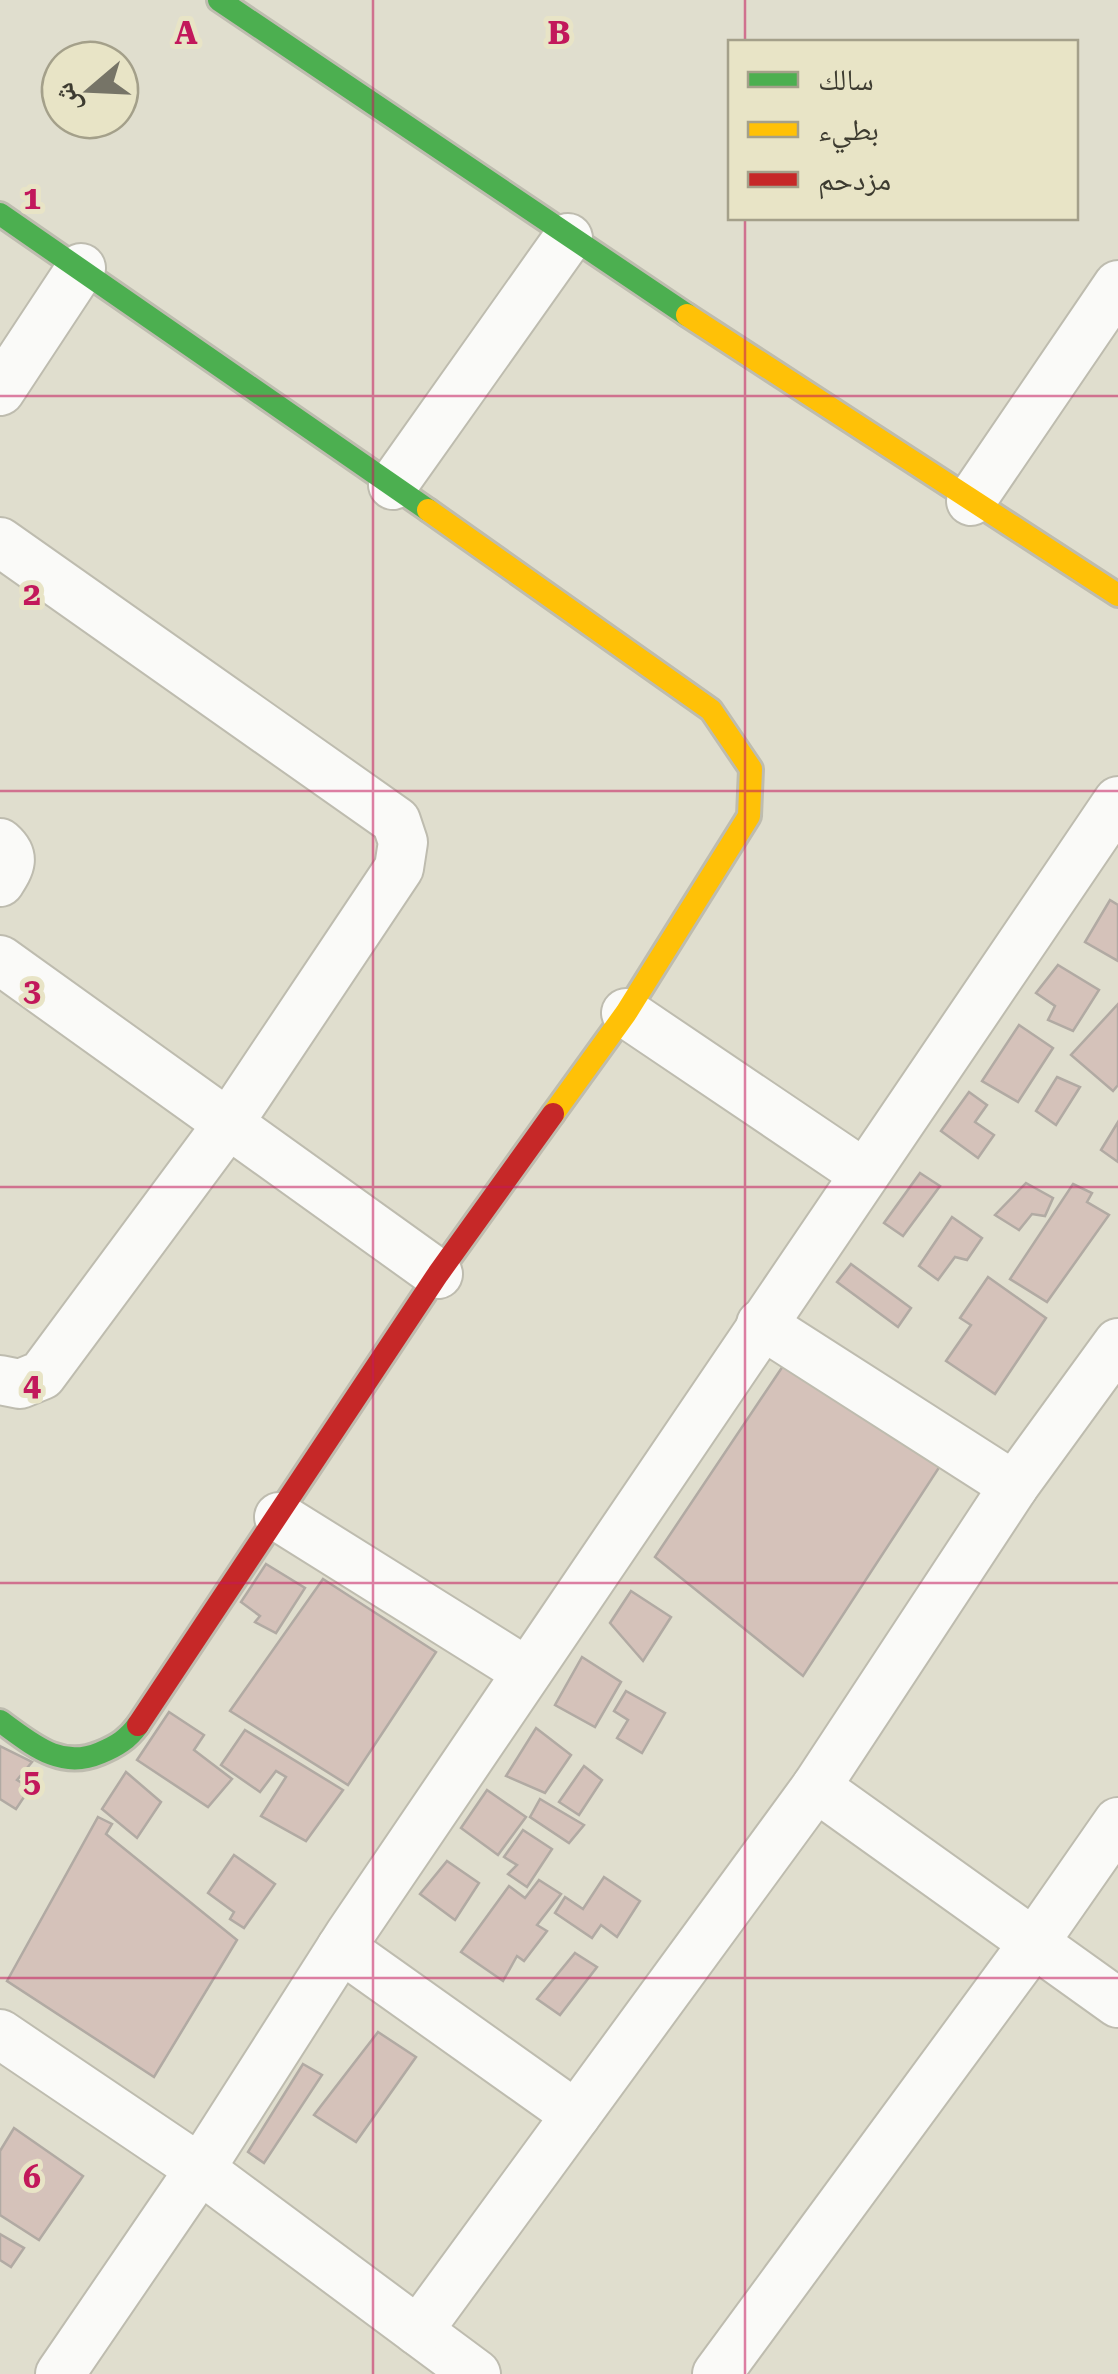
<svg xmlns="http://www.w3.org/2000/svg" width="1118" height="2374" viewBox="0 0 1118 2374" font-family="'Roboto Serif','Noto Naskh Arabic',serif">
<rect width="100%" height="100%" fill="#e0dece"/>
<!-- building -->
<g fill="#d5c2ba" stroke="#b1aaa3" stroke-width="2.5">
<path d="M1110,900L1118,905V961L1085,942Z"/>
<path d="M1058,965L1099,990L1073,1031L1048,1020L1055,1006L1036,993Z"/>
<path d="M1118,1004V1085L1113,1091L1071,1055Z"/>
<path d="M1019,1025L1053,1048L1018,1102L982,1081Z"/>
<path d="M1057,1077L1080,1087L1056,1125L1036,1111Z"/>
<path d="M969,1092L987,1105L975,1122L994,1135L978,1158L941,1131Z"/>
<path d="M1118,1122V1162L1101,1150Z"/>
<path d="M920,1173L940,1186L903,1236L884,1223Z"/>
<path d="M1026,1183L1053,1198L1045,1216L1032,1214L1019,1230L995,1215Z"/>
<path d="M1073,1184L1092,1193L1087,1202L1109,1215L1047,1302L1010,1279Z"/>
<path d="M952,1217L982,1238L967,1260L955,1257L938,1280L919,1266Z"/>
<path d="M851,1264L911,1308L898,1327L837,1282Z"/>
<path d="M988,1277L1046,1318L995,1394L946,1361L971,1325L960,1318Z"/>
<path d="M783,1366L942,1463L803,1676L655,1557Z"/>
<path d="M266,1564L305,1588L276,1633L255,1622L260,1616L241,1602Z"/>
<path d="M323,1579L436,1652L348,1785L230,1711Z"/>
<path d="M631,1591L671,1617L643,1661L610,1623Z"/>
<path d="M582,1657L621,1682L595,1727L555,1705Z"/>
<path d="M626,1691L665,1713L642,1753L617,1738L628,1720L614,1711Z"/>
<path d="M169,1712L204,1735L194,1750L232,1779L208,1807L137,1760Z"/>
<path d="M536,1728L571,1755L545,1793L506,1776Z"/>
<path d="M245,1730L343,1790L306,1841L261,1816L286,1777L276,1771L260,1792L221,1765Z"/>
<path d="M0,1746L32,1762L17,1780L30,1788L16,1809L0,1799Z"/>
<path d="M584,1766L602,1780L579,1815L559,1802Z"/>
<path d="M126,1772L161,1802L137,1838L102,1809Z"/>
<path d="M487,1790L526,1817L498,1855L461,1828Z"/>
<path d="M540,1799L584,1825L569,1843L530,1817Z"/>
<path d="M98,1817L112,1824L106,1834L237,1940L154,2077L7,1981Z"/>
<path d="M523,1830L552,1849L527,1887L508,1874L517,1865L504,1857Z"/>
<path d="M234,1855L275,1884L244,1928L230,1919L234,1912L208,1893Z"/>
<path d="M447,1861L479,1883L455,1920L420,1894Z"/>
<path d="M604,1877L640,1901L617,1937L601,1925L592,1938L555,1913L565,1897L583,1909Z"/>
<path d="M539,1880L561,1894L537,1925L547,1931L524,1961L517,1956L503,1981L461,1952L509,1886L525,1898Z"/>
<path d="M575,1953L597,1967L560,2015L537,1999Z"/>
<path d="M378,2032L416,2057L356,2142L314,2115Z"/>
<path d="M303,2064L322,2075L264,2163L248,2152Z"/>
<path d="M14,2128L83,2176L39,2240L0,2215V2151Z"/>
<path d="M0,2234L24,2248L11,2267L0,2260Z"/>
</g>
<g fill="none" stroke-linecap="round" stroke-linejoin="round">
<defs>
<g id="street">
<path d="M0,391L81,268"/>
<path d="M393,485L568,238"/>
<path d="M971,501L1118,285"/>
<path d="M0,542L396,821L403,842L399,868L228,1124L42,1375L20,1384L0,1380"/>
<path d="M0,843C16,857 10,866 0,882"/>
<path d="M0,960L438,1274"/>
<path d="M626,1013L863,1173"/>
<path d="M761,1324L1014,1486"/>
<path d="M1118,1343L1014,1486L816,1787L1118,2003"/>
<path d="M279,1517L527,1672"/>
<path d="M341,1948L576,2115"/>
<path d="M0,2034L200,2169L476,2374"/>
<path d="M418,2331L816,1787"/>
<path d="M60,2374L200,2169L350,1934L1118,801"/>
<path d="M717,2374L1033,1944L1118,1822"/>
</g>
<g id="fast">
<path d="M219,0L687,315"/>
<path d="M0,214L428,510"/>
<path d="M0,1721C32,1744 60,1770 100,1753C117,1746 128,1739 138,1725"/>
</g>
<g id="slow">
<path d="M687,315L1118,595"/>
<path d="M428,510L711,710L751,769L749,816L626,1013L553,1114"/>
</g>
<path id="jam" d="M138,1725L438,1274L553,1114"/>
</defs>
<!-- street casing -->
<use href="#street" stroke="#bebcaf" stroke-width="52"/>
<!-- fast casing -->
<use href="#fast" stroke="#bebcaf" stroke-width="28"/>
<!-- slow casing -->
<use href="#slow" stroke="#bebcaf" stroke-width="28"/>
<!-- jam casing -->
<use href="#jam" stroke="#bebcaf" stroke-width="28"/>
<!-- street -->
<use href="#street" stroke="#fafaf8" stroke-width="48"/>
<!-- fast -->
<use href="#fast" stroke="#4caf50" stroke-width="22"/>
<!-- slow -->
<use href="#slow" stroke="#ffc107" stroke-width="22"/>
<!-- jam -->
<use href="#jam" stroke="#c62828" stroke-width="22"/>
</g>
<!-- grid -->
<path fill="none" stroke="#c2185b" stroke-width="2.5" stroke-opacity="0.55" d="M373,0V2374M745,0V42M745,218V2374M0,396H1118M0,791H1118M0,1187H1118M0,1583H1118M0,1978H1118"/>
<g font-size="32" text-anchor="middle" font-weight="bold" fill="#c2185b" stroke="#e8e4c6" stroke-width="10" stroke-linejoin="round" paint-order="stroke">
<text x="186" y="44">A</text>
<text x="559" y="44">B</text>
<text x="32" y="209">1</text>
<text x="32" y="605">2</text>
<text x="32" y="1001">3</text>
<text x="32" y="1396">4</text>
<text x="32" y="1792">5</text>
<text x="32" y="2188">6</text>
</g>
<!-- legend -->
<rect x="728" y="40" width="350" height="180" fill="#e8e4c6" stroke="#a4a08a" stroke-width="2.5"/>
<rect x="748" y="72" width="50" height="15" fill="#4caf50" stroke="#a4a08a" stroke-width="2.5"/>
<text x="818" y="90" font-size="30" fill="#3d3b30">سالك</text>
<rect x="748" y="122" width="50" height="15" fill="#ffc107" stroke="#a4a08a" stroke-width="2.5"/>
<text x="818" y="140" font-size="30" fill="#3d3b30">بطيء</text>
<rect x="748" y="172" width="50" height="15" fill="#c62828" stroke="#a4a08a" stroke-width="2.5"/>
<text x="818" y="190" font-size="30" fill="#3d3b30">مزدحم</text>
<!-- north arrow -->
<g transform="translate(90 90) rotate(251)"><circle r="48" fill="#e8e4c6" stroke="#a4a08a" stroke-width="2.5"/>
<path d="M0-8L18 38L0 25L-18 38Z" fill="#767467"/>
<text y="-15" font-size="28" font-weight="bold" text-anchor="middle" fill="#3d3b30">ش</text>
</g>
</svg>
